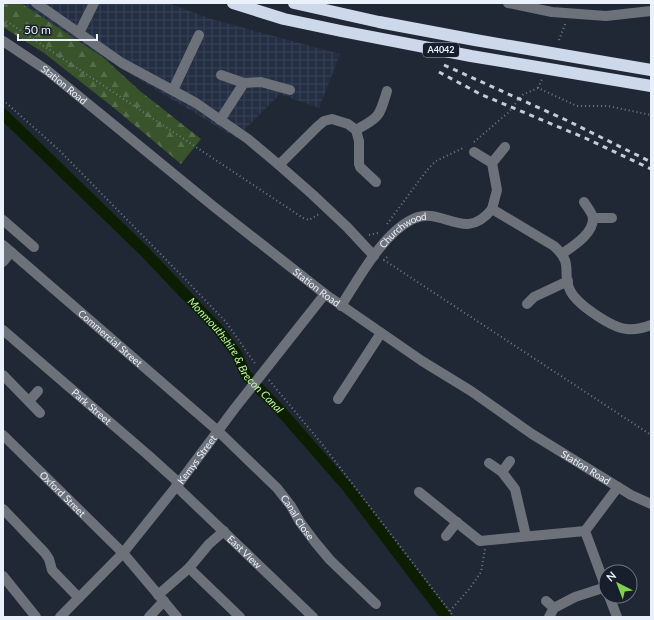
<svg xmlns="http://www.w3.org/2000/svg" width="654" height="620" viewBox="0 0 654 620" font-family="Lato,sans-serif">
<defs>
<pattern id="industrial-grid" width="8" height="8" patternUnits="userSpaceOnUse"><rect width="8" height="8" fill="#242f43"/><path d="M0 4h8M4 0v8" fill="none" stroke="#394356"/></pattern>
<pattern id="forest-firs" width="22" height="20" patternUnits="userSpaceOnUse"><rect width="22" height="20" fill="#39532b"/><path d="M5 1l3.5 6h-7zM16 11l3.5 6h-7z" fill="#566c4b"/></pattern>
</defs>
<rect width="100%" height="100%" fill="#202836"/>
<!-- industrial -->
<path fill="url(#industrial-grid)" d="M21,3H168L211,19L340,54L319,108L280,94L236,138L104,58Z"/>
<!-- forest -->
<path fill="url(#forest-firs)" d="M3,3H21L104,58L140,91L201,139L181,164L114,108L44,53L3,27Z"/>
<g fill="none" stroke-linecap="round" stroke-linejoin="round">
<!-- canal -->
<path stroke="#0c1e02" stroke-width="11" id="s1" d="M3,114L145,252L218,329L236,353L246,375L279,409L348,488L446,617"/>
<!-- path -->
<g stroke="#727985" stroke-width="2" stroke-dasharray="1 3" stroke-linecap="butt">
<path d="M3,19L303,218L309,220L319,214"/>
<path d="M559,40L566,22"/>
<path d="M538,88L542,79"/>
<path d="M3,100L58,149L186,280L226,322L256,365"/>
<path d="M474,142L509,112L522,95L538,88L577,106H608L651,115"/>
<path d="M387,224L427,170L436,161L465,147"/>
<path d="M369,235L378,233"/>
<path d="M387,257L384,260L651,435"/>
<path d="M269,380L322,444L454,617"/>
<path d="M450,611L470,588L481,572L485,549"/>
</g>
<!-- minor -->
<g stroke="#6d7179" stroke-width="10">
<path d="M36,3L122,63L196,103L248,139L279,165L312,194L347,227L374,256"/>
<path d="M508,3L552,12L606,16L651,11"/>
<path d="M79,33L94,3"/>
<path id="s2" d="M3,41L48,71L213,206L325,294L422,361L471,391L532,434L631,495L651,504"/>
<path d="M221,75L244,83"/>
<path d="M173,90L199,35"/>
<path d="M220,120L244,83L261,82L290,90"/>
<path d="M356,130C380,117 379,117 387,91"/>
<path d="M474,152L492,163L497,190L492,209"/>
<path d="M492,163L505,147"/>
<path d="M279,165L317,127L324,121L332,119L348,124L356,130L359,141V164L360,167L376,182"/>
<path d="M593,218H612"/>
<path d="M3,220L34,247"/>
<path id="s3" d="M3,245L218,431L277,488L291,506L300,522L315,542L330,560L376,604"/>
<path d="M562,254C573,246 593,234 593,219C593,213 587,207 584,202"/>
<path d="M3,262L11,252"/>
<path d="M527,304L534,297L568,281"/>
<path id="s4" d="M341,306C359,278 383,233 413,219C443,205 464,244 492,209L554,246C575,265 561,272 570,290C576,304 612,328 627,329C636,330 643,328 651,325"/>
<path id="s5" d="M3,330L148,455L179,483"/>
<path d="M3,375L40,413"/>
<path d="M338,399L381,333"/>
<path d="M29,401L38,391"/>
<path id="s6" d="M3,435L123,553L177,617"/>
<path d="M489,463L502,472L515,489L526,536"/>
<path d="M502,472L510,461"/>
<path id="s7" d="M176,486L313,617"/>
<path d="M419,492L480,541L585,531"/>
<path d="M3,509L45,553L49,559L52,570L79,598"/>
<path d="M446,536L457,522"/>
<path d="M189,568L209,544L224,531"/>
<path d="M3,576L36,617"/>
<path d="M606,588L585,531L618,487"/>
<path d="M158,595L189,568L240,617"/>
<path d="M609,596L617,617"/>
<path d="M546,601L554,608"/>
<path id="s8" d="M60,617L123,553L179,483L235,408L325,294"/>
<path d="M149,617L164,601"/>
<path d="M549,617L554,608L575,597L606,587"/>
</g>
<!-- highway -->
<g stroke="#cdd8eb" stroke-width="12">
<path d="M233,3L284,19L341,31L471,56L651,86"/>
<path d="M294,3L379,22L475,40L651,70"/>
</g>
<!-- rail -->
<g stroke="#c6ccd7" stroke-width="3" stroke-dasharray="5 5" stroke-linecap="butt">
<path d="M444,65L566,120L651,162"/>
<path d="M439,72L480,94L585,138L651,169"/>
</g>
</g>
<g text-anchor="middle" stroke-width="4" stroke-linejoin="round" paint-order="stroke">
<!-- shield labels -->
<rect fill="#171e2c" stroke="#abb2bd" stroke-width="1" x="423" y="43" width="36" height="14" rx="3"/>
<g font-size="9" font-weight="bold" fill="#ebf1fb">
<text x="441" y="53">A4042</text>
</g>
<!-- street labels -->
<g font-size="10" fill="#ebf1fb" stroke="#171e2c">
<text dy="4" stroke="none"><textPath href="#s2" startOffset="75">Station Road</textPath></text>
<text dy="4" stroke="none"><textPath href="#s4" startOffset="100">Churchwood</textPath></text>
<text dy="4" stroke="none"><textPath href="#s2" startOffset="399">Station Road</textPath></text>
<text dy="4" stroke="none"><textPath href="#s3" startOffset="142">Commercial Street</textPath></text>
<text dy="4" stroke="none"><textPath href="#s5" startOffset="117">Park Street</textPath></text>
<text dy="4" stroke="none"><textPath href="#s8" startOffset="209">Kemys Street</textPath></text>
<text dy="4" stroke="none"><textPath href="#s2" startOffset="723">Station Road</textPath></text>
<text dy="4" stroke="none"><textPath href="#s6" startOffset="84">Oxford Street</textPath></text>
<text dy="4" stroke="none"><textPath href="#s3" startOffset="402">Canal Close</textPath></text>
<text dy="4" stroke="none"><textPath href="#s7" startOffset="95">East View</textPath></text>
</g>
<!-- water labels -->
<g font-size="11" font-style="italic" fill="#bdf59f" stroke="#171e2c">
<text dy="4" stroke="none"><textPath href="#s1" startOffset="336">Monmouthshire &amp; Brecon Canal</textPath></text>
</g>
</g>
<!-- border -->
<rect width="654" height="620" fill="none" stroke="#ebf1fb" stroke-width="8"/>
<!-- north arrow -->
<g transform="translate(618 584) rotate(318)"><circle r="19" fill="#171e2c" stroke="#6c727f"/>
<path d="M0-3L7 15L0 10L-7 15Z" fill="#81d050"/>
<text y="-6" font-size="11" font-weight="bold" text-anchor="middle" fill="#ebf1fb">N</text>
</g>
<!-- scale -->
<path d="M18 34v6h79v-6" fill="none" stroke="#ebf1fb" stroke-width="2"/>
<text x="24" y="34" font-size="12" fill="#ebf1fb" stroke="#171e2c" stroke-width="3" paint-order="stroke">50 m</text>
</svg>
